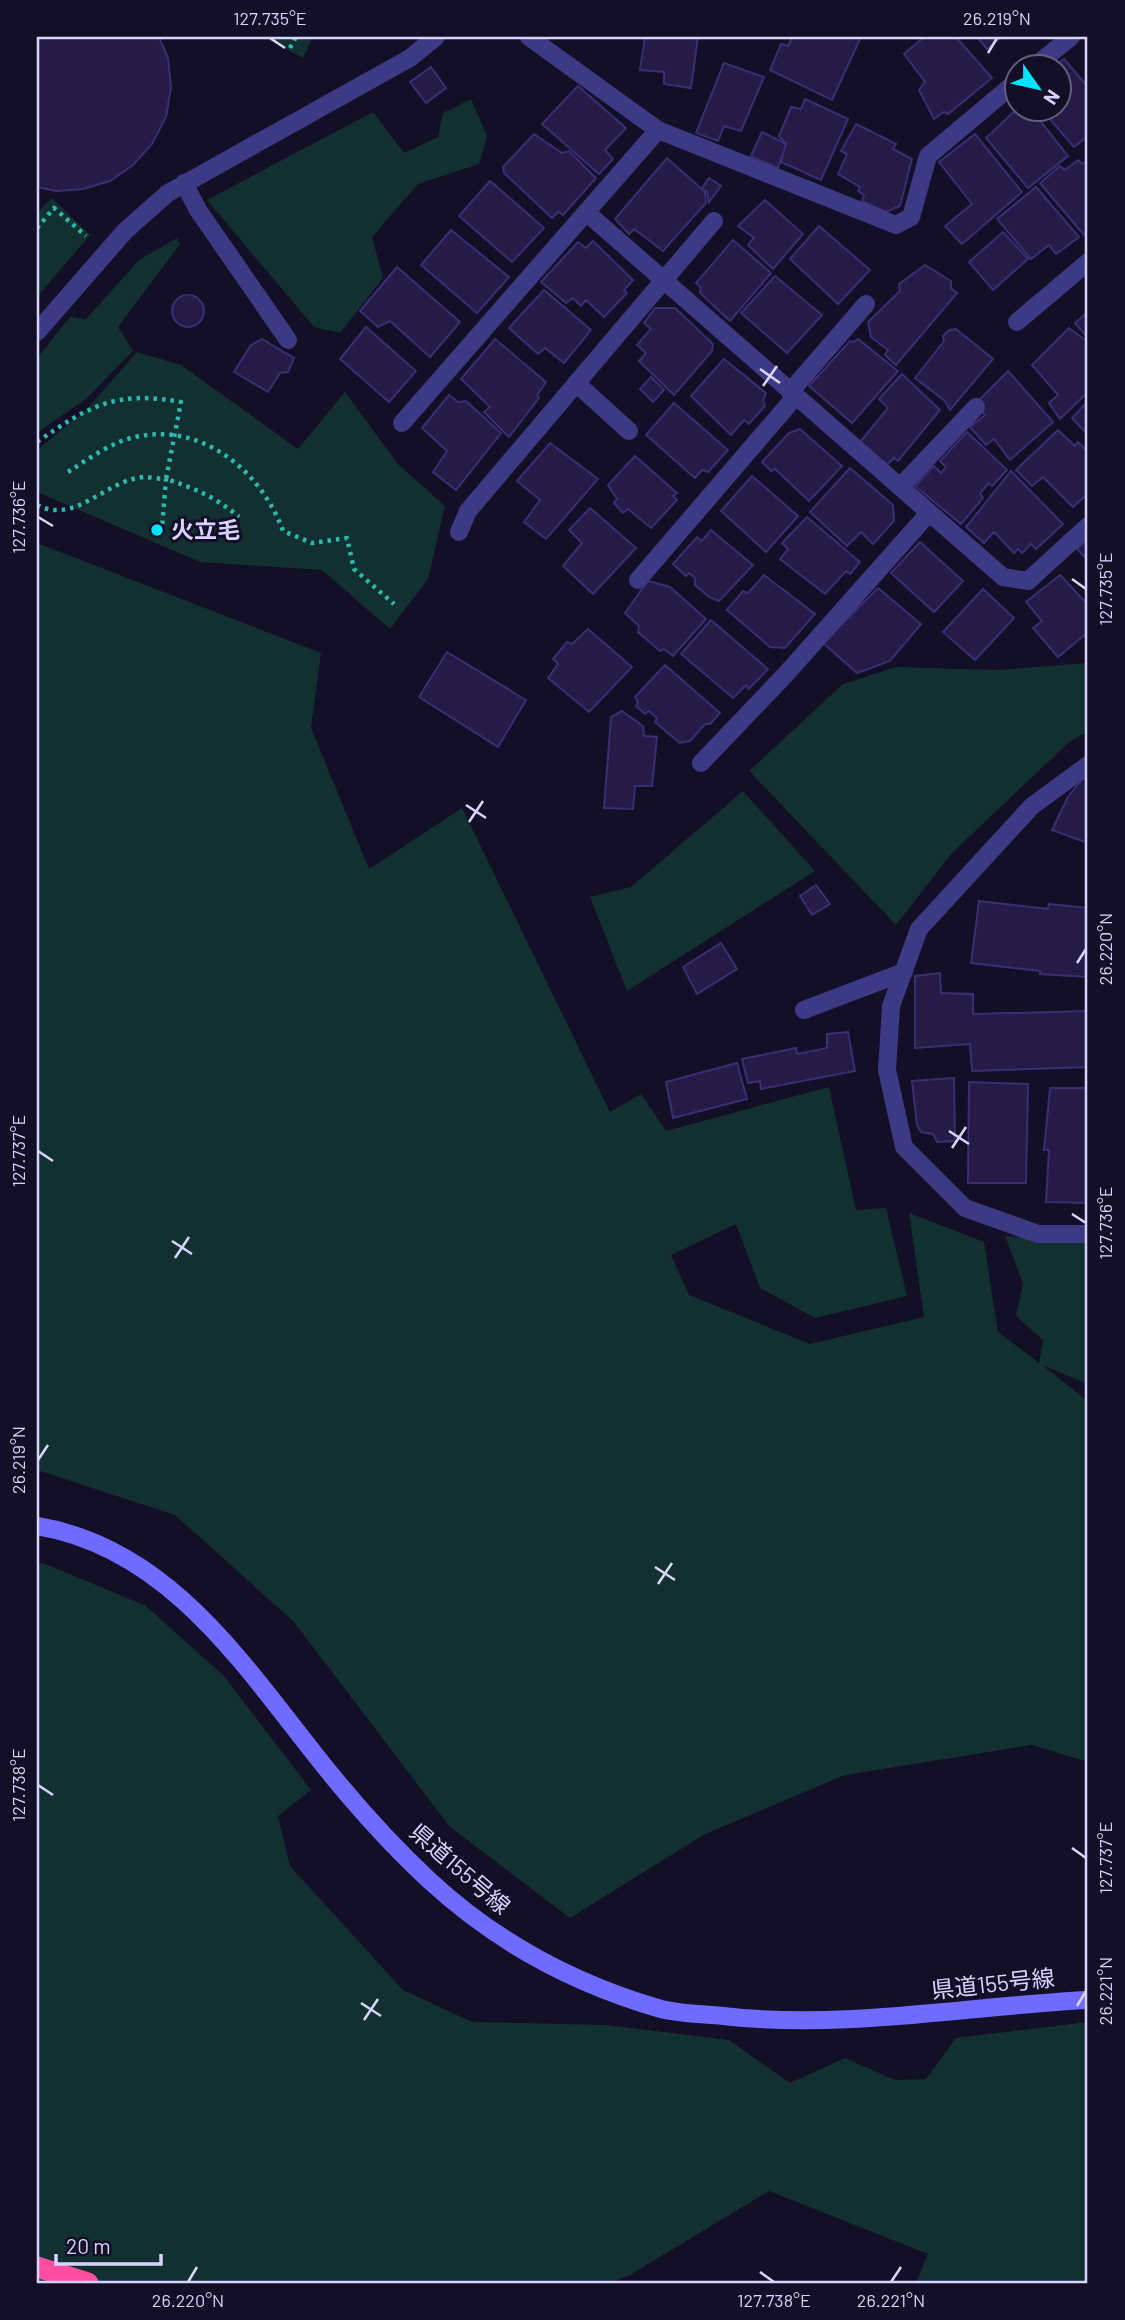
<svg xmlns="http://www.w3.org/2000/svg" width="1125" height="2320" viewBox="0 0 1125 2320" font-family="Barlow,'Noto Sans JP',sans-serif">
<rect width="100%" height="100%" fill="#130f26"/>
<!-- green -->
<g fill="#12302f">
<path d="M263,37H313L303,58Z"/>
<path d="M471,99L487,136L479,164L418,184L372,237L383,278L340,333L314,327L207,200L373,112L404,153L438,137L443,113Z"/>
<path d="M52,198L90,235L37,297V213Z"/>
<path d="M177,238L180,244L118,327L133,351L86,399L37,433V358L70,317L86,319L139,260Z"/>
<path d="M137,352L181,365L298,449L345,392L398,464L445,506L428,579L390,629L322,570L200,562L37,492V450L85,411Z"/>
<path d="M37,543L321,653L311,728L369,869L462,808L610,1112L641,1094L666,1131L829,1087L856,1210L886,1208L907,1296L815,1318L760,1288L736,1224L671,1255L689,1295L810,1344L924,1317L909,1213L984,1242L998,1332L1039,1363L1043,1340L1016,1316L1023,1283L1005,1236L1088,1241V1384L1042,1365L1088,1401V1472L1085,1478L1088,1480V1762L1032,1745L845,1775L705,1834L570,1918L450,1827L294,1622L175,1515L37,1470Z"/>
<path d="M1088,663V731L1068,743L952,853L896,925L749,771L843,684L896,667L998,670Z"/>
<path d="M743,791L815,871L627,991L590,897L631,887Z"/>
<path d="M43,1563L146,1606L224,1676L311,1790L278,1816L290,1866L403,1990L472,2022L606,2025L729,2040L790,2083L845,2058L895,2080L926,2079L956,2038L1088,2022V2283H916L928,2254L769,2191L630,2275L609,2283H37V1564Z"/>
</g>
<!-- building -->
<g fill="#241b47" stroke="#3b2d73" stroke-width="2">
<path d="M37,37H159L168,58L171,88L166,117L152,144L133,165L110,181L83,189L56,191L37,187Z"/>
<path d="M645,37H698L691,88L664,84V72L640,70Z"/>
<path d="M792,37H861L832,100L770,70L781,44L788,46Z"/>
<path d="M924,37H956L992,78L948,114L944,112L934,119L919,90L925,82L904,54Z"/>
<path d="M977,37H1002L987,49Z"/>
<path d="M1064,59L1088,87V136L1074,147L1040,108H1058V66H1055Z"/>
<path d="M724,63L764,77L741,131L724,126L718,141L696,133Z"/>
<path d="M431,67L446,88L426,103L410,82Z"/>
<path d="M578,86L626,128L605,150L613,159L599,174L542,124Z"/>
<path d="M805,99L848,119L821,180L781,162L786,144L779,136L791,107L801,109Z"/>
<path d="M1018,108H1030L1068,156L1028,188L986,138Z"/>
<path d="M856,124L896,144L893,149L912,159L900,206L886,212L862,201L864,195L858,191L860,187L838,174L847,154L841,151Z"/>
<path d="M762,132L786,144L778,168L751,156Z"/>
<path d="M534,134L562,153L569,151L596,178L563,215L558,212L552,218L504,173L503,167Z"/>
<path d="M975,134L1022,192L962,244L945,226L972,204L939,162Z"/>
<path d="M667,158L705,192L706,203L663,251L634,229L629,234L615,219Z"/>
<path d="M1078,160L1083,164L1088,160V231L1084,235L1040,183L1060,166L1065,170Z"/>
<path d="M709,178L721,186L709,202L707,192L702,188Z"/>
<path d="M490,181L544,228L512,262L459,216Z"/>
<path d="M1036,187L1079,237L1056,254L1049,245L1031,259L997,219Z"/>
<path d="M765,200L803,234L773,269L748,245L754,238L738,226Z"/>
<path d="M819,226L870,270L838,304L790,259Z"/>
<path d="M451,230L509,277L477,313L421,265Z"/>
<path d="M1003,232L1028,259L993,290L969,262Z"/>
<path d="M733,240L771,273L730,321L700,293L701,288L696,283Z"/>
<path d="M593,241L633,280L624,290L627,293L604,317L586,300L581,306L573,298L566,303L541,282L578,242L586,248Z"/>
<path d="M925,265L951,281V288L957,293L896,365L885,355L888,350L871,337L868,322L900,291L899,284Z"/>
<path d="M397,267L460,322L430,357L390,321L378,327L360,311Z"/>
<path d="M775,276L822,315L787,353L741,313Z"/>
<path d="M544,290L591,330L564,363L545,348L538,354L509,328Z"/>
<circle cx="188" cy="311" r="16"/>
<path d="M655,308H675L713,344L712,351L674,395L639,361L646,353L637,345L651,329L644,323Z"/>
<path d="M1088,312V338L1075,323Z"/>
<path d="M366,327L416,371L389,402L340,359Z"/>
<path d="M1069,328L1088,342V392L1060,419L1049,403L1058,395L1032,365Z"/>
<path d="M956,329L993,359L950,410L945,401L915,378L944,341L943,336L949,330Z"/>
<path d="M262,339L294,358L288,372L280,373L268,392L234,372L251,345Z"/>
<path d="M495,339L546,382L537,395L539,398L509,437L484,412L490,407L461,379Z"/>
<path d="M858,339L898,371L852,423L809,386L850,341L854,342Z"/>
<path d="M724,359L766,393L763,400L765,406L749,424L744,420L731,435L691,396Z"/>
<path d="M1008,371L1053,422L1010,460L994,439L986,445L970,427L985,415L976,403Z"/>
<path d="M902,374L940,410L898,461L894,458L887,465L860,442L888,408L879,399Z"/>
<path d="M651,377L664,390L653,402L640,389Z"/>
<path d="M449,395L458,402L466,401L501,433L456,490L433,472L447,451L422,428Z"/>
<path d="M1088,401V432L1086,433L1072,418Z"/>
<path d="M674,403L728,450L708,472L702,470L695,478L646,435Z"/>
<path d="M800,429L842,466L809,501L775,469L771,471L762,462L789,433Z"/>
<path d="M1058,430L1075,446L1078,442L1088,452V500L1084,497L1073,507L1043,477L1032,486L1016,470Z"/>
<path d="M967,432L1007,470L992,486L989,483L980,493L983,498L961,524L915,486L934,466L941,473L946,467L940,461Z"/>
<path d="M550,443L598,479L546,539L524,522L540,500L517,481Z"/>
<path d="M635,456L677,493L673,496L677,500L651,528L628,509L623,513L614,503L617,499L608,485Z"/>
<path d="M850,468L893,505L894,521L873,544L861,532L847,546L810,512Z"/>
<path d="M1011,471L1063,524L1036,549L1031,544L1022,553L1018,549L1014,553L994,532L984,543L966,527Z"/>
<path d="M752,476L798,516L766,552L721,511Z"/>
<path d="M590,508L636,548L593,594L563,566L582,543L569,530Z"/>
<path d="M807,517L860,562L850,574L846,571L825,594L780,559L788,549L782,543Z"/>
<path d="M711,530L753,565L719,601L709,597L695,585V578L689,573L686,576L673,564L697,537L702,541Z"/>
<path d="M1088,539V560L1077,549Z"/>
<path d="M920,542L963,581L934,612L891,573Z"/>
<path d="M764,575L815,614L785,648L770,647L727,610L743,591L748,593Z"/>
<path d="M1060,575L1088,605V632L1058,657L1033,628L1042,621L1026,602Z"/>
<path d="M648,581L670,587L706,619L673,656L664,649L660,651L638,632L639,626L625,613Z"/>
<path d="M878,588L921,624L890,661L857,673L823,643Z"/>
<path d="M983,589L1014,618L975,660L943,632Z"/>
<path d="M711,620L768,669L749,689L746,685L733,698L681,654Z"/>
<path d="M588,629L632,667L589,712L548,678L558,664L553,659L567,642L572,644Z"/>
<path d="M447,652L526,700L498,747L419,697Z"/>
<path d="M665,665L720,713L710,724H705L690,741L680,743L655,722L657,718L649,711L645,714L636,706L638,702L635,697Z"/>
<path d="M622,711L643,726L644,736L657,737L652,786H635L633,809L604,808L611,717Z"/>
<path d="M1083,778L1088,779V843L1052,830L1068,797Z"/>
<path d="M816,885L830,904L812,915L800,896Z"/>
<path d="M979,901L1048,909L1049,904L1088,908V977L1040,974V971L971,963Z"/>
<path d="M721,943L737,969L697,994L683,967Z"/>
<path d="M940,973L941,993L973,994V1014L1088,1011V1067L972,1071L970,1044L915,1048V976Z"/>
<path d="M848,1032L855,1071L761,1089L760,1081L748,1083L742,1059L796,1048L797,1054L827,1048V1034Z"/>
<path d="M737,1063L747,1099L673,1118L666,1082Z"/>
<path d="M954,1078L955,1141L937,1142L933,1134L921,1132L917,1125L912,1081Z"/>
<path d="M969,1082L1028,1084L1026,1183H968Z"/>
<path d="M1050,1088H1088V1203L1046,1202L1049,1150H1044Z"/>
</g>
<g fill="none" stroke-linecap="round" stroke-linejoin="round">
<!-- path -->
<g stroke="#2fb8b0" stroke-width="4.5" stroke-dasharray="3.5 5" stroke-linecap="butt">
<path d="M290,48L296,37"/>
<path d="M37,228L54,208L86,236"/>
<path d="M37,442C89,406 116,390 181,402L166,479C194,488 216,497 239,517"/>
<path d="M68,472C90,458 114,440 140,436C205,424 262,473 283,531L312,543L347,538L354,569L394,604"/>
<path d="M37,505C76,525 105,480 144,477C150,477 159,479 166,479L162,528"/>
</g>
<!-- street -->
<g stroke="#3d3a85" stroke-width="18">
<path d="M529,37L658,130"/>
<path d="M1035,66L1071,37"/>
<path d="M184,183L198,210L288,340"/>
<path d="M587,213L1003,577L1028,581L1088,526"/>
<path d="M1017,322L1088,262"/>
<path d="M37,332L125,231L168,193L410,58L436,37"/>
<path d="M576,383L629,431"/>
<path d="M790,392L866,304"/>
<path d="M402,423L658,130L896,225L911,217L928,156L1016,82"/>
<path d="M900,487L976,407"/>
<path d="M459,532L468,511L714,221"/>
<path d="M638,580L795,397"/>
<path d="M701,763L786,674L929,513"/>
<path d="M1088,765L1032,806L919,929L891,1006L887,1070L904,1147L965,1208L1038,1234H1088"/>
<path d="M804,1010L904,972"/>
</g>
<!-- secondary -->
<path stroke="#6f6bff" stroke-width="18" d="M37,1526C166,1547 241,1661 317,1757C351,1800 389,1843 430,1881C496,1942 574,1984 661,2009C681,2014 703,2014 723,2016C845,2030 966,2006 1088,2000"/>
<!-- highway -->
<path stroke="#ff4fa3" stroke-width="21" d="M37,2267L88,2283"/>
</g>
<!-- ticks -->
<path fill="none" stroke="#d9d4ff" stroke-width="2.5" d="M270,38L285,48M988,53L997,38M760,369L780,383M763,386L777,366M38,517L53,526M1072,579L1086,589M466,805L486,818M469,822L483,801M1077,963L1086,949M949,1131L969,1144M952,1148L966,1127M38,1151L53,1161M1072,1214L1086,1223M172,1241L192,1254M175,1258L189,1237M38,1460L48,1445M655,1567L675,1580M658,1584L672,1563M38,1785L53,1795M1072,1848L1086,1858M361,2003L381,2016M1077,2006L1086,1991M364,2020L378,1999M760,2272L774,2282M188,2282L197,2267M891,2282L901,2267"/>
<!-- markers -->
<circle fill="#00e5ff" stroke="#130f26" stroke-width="2.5" cx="157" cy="530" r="7"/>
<g text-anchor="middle" stroke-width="6" stroke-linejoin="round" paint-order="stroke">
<!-- poi labels -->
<g font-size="23" font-weight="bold" fill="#d9d4ff" stroke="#130f26" text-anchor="start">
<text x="171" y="538">火立毛</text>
</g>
<!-- street labels -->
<g font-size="23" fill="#d9d4ff" stroke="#130f26">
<text transform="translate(460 1869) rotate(41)" y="8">県道155号線</text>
<text transform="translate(993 1984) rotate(-6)" y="8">県道155号線</text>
</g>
</g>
<!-- border -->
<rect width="1125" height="2320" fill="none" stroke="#130f26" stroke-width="77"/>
<!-- north arrow -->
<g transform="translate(1038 88) rotate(124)"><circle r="33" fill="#130f26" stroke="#625e7d" stroke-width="2"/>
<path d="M0-5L12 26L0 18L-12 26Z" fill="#00e5ff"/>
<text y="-10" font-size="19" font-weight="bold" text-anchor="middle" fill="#d9d4ff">N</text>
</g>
<!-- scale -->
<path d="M56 2254v10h105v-10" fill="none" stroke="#d9d4ff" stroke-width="3.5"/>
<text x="66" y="2254" font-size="21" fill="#d9d4ff" stroke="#130f26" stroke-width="5" paint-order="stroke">20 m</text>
<rect x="38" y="38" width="1048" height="2244" fill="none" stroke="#d9d4ff" stroke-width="2.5"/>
<g font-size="18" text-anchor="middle" fill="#d9d4ff">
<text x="270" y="25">127.735°E</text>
<text x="997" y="25">26.219°N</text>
<text transform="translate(19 517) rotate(-90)" y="6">127.736°E</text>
<text transform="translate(1106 589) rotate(-90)" y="6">127.735°E</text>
<text transform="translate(1106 949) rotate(-90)" y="6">26.220°N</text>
<text transform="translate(19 1151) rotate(-90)" y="6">127.737°E</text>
<text transform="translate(1106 1223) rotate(-90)" y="6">127.736°E</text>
<text transform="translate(19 1460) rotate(-90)" y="6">26.219°N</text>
<text transform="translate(19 1785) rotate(-90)" y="6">127.738°E</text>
<text transform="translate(1106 1858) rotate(-90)" y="6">127.737°E</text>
<text transform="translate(1106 1991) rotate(-90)" y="6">26.221°N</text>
<text x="188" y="2307">26.220°N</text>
<text x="774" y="2307">127.738°E</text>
<text x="891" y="2307">26.221°N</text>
</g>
</svg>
